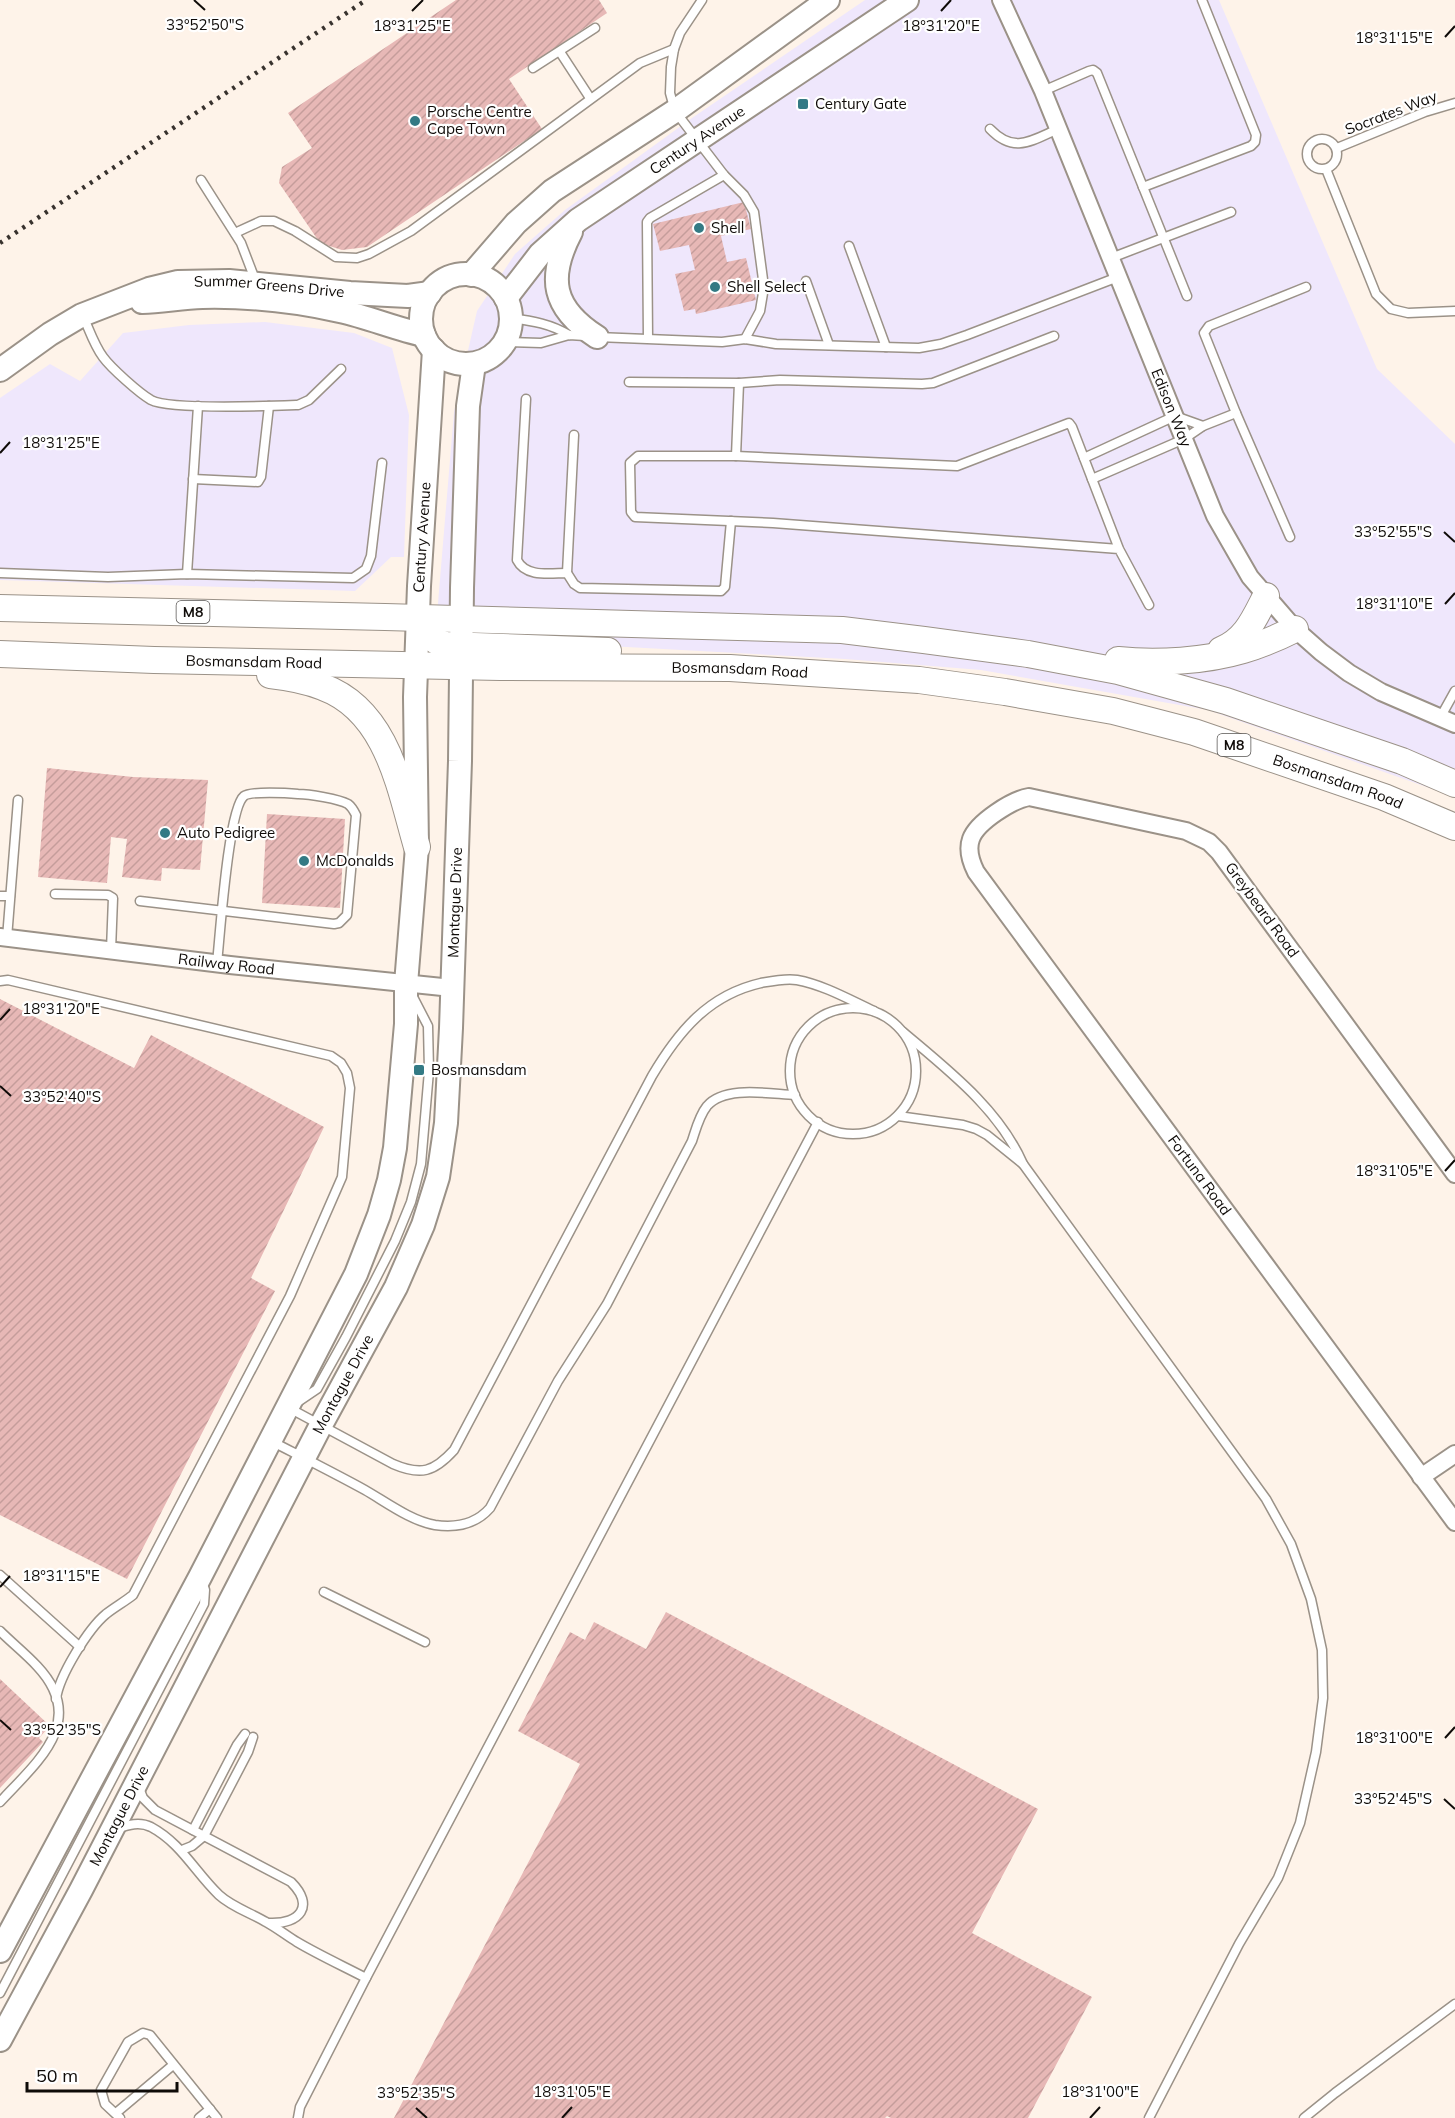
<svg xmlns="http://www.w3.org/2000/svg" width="1455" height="2118" viewBox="0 0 1455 2118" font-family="Mulish,sans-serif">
<defs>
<pattern id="building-hatch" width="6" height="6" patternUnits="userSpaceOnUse" patternTransform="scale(1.5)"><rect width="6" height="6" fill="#e7b8b6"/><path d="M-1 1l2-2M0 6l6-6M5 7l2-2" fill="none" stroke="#c59d9b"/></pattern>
</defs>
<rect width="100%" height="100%" fill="#fef3e9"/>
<!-- commercial -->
<g fill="#efe7fc">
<path d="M865,0H1219L1377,369L1455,444V797L1208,710L981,670L845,659L590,645L435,639L454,412L477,311L515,254L565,210L692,118Z"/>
<path d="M265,322L354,333L392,348L409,415L404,557H391L355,591L0,580V398L50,364L80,381L123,333L189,325Z"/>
</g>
<!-- building -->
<g fill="url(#building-hatch)">
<path d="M456,0H599L607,13L509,79L542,129L367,247L342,250L320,243L279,183L282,167L312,148L288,113Z"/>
<path d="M744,202L751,229L721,236L727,262L746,258L756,300L696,314L695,309L684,311L675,274L695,270L689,245L660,251L653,224Z"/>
<path d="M47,768L133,777L208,780L200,870L162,868L161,881L122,877L127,839L111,837L107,883L38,877Z"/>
<path d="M267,814L345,819L340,908L262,903Z"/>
<path d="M0,999L134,1068L151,1035L324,1127L251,1278L275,1291L127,1579L0,1515Z"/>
<path d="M666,1612L1038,1809L972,1933L1092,1997L1028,2118H891L887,2116L885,2118H394L580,1764L518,1731L570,1632L585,1640L594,1622L646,1649Z"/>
<path d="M0,1679L50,1726L39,1738L43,1742L0,1788Z"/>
</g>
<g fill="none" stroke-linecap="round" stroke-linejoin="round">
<defs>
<g id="lane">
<path d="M702,0L680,33L674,49L671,67L670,93L675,111L724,175L744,195L754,212L764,287L760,311L745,339"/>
<path d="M560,52L590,98"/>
<path d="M533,68L595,28"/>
<path d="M1043,91L1089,71L1093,70L1097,73L1187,296"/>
<path d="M990,129C1014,154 1031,141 1058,129"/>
<circle cx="1322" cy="154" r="15"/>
<path d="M1337,148L1425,112L1455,103"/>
<path d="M1326,169L1376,294L1391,309L1408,313L1455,311"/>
<path d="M201,180L241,243L256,282"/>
<path d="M1143,187L1251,146L1255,142L1256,135L1202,0"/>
<path d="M235,233L261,221H274L295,231L336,257L357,258L369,254L411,231L640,63L674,49"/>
<path d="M849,246L886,347"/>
<path d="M1111,258L1231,212"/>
<path d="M806,281L829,345"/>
<path d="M83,316C89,329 94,345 103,357C111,368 139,393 151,400C170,410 271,406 298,405L309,400L341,369"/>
<path d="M511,318C533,321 551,324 569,335"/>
<path d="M597,337L722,342L745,339L776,344L919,348L941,344L967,335L1118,277"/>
<path d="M648,338L647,222L650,218L724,175"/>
<path d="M505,342L541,343L569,335L585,336"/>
<path d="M629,382L739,383L736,456"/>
<path d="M739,383L780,380L922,384L933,383L1054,336"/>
<path d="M526,399L517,560C526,578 551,573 567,573L574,584L580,588L721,591L725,587L731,521"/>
<path d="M1084,458L1175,416L1203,426"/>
<path d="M193,479L258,482L261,477L269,406"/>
<path d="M1092,479L1184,439L1203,426L1236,413"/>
<path d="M1290,537L1236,413L1204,333L1209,326L1306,287"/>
<path d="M1119,549L773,523L635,517L631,512L630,463L638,456H736L957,466L1069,423L1072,427L1119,549L1149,605"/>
<path d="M0,573L108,577L187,574L353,578L366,569L371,556L382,463"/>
<path d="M567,573L574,435"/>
<path d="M187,574L198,406"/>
<path d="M1440,718L1455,691"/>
<path d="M55,894L108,895L113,898L111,950"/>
<path d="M0,896H10"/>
<path d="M140,901L334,924L339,923L347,915L356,815C354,811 352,807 348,804C339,799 309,794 298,794C288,793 250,791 244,796C228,809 220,937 217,963"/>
<path d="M7,938L18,800"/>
<path d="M0,981L8,980L331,1056L341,1063L347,1073L350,1088L342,1177L290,1296L133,1595C124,1602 115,1607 106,1614C88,1629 59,1676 56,1699"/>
<path d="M412,995L428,1026L429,1071L421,1164L411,1202L395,1241L346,1337L317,1389L289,1408L393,1464C421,1476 434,1472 454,1450L652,1076C678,1032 708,995 761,983C772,981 786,978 797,980C824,985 850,1000 874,1011"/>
<circle cx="853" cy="1071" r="63"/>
<path d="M903,1032C948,1070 999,1109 1023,1164L1266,1499L1291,1544L1311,1599L1322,1650L1323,1698L1316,1752L1300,1823L1278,1878L1239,1944L1149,2118"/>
<path d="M898,1116L963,1125L976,1129L987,1135L1023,1164"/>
<path d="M271,1441C302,1457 334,1473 365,1490C386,1502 411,1521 435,1525C456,1528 476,1524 490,1508L558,1381L607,1304L692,1141C696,1129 699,1116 707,1106C725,1085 770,1094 795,1095"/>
<path d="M0,1575L80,1647"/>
<path d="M324,1592L425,1642"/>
<path d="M0,1631C12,1643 26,1654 37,1666C89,1721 37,1762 0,1802"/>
<path d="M139,1788L143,1798L155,1810L291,1882C315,1906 300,1924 270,1923"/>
<path d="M116,1829C128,1825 139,1821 151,1827C181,1843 195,1872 219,1895C232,1907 251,1913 266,1922C277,1928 287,1936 297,1942C319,1955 343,1966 366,1978"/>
<path d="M193,1830L237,1745L245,1734"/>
<path d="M182,1850L192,1846L204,1836L248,1752L253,1737"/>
<path d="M0,1993L204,1604L205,1590L202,1582"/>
<path d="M116,2113L173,2065"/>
<path d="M120,2118L105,2104L101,2090L128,2042L143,2033L150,2035L217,2118"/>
<path d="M199,2118L210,2109"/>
<path d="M298,2118L300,2107L366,1978L818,1122"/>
<path d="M1304,2118L1335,2093L1455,2004"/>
</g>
<g id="street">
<path id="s1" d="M1001,0L1043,91L1215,516L1250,577L1295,629L1321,652L1349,673L1381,692L1455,724"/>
<path id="s2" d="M0,937L230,965L452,988"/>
<path id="s3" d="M1455,1174L1219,852L1209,842L1186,831L1029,797C1012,800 977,822 971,839C967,850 971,862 976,872L1455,1522"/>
<path d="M1421,1477L1455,1454"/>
</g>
<g id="secondary">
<path d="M571,232C547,278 552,308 597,337"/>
<circle cx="466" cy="319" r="45"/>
<path d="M471,275L516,223L552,191L675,111L828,0"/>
<path id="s4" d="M506,298L540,254L578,220L907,0"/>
<path d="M142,302C162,301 182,298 202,297C247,296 296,301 340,311C368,317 396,329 424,335"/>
<path id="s5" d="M0,370L50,334L82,315L149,289L178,282L229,281L350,293L388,295L408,296L430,293"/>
<path id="s6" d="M0,1951L200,1577L356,1274L379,1215L389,1180L395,1148L406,1024V984L417,847L415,697L419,586L434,350"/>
<path id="s7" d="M0,2040L81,1890L321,1425L396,1287L423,1225L438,1177L446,1123L451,1028L460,761L462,588L468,406L474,364"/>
</g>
<g id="primary">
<path d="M0,608L385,617L842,630L924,640L1028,654L1118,671L1226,701L1402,761L1455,784"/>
<path d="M418,617C423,631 431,641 446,645L608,651"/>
<path d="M1221,650C1246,640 1254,619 1266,596"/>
<path id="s8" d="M0,654L154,660L500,667L730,668L919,680L1005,692L1113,711L1194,732L1384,797L1455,827"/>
<path d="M1118,660C1157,664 1206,661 1243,650C1261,645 1279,637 1295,629"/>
<path d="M270,675C288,677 306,680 323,687C388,711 400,789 417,847"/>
</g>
</defs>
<!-- lane casing -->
<use href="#lane" stroke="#9b9288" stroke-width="11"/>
<!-- street casing -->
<use href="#street" stroke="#9b9288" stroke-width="20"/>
<!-- secondary casing -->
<use href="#secondary" stroke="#9b9288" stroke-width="26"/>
<!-- primary casing -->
<use href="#primary" stroke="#9b9288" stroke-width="28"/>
<!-- lane -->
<use href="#lane" stroke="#fff" stroke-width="8"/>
<!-- street -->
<use href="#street" stroke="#fff" stroke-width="16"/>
<!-- secondary -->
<use href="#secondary" stroke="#fff" stroke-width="22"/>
<!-- primary -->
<use href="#primary" stroke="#fff" stroke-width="26"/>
<!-- rail -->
<path stroke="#38322e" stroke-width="4.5" stroke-dasharray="3 6" stroke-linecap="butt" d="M0,243L366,0"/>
</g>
<!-- ticks -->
<path fill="none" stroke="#0f0b08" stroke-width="2" d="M194,0L205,10M412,11L423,0M941,11L951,0M1445,37L1455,26M0,453L10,442M1444,532L1455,542M1445,604L1455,593M0,1020L10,1009M0,1086L11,1096M1445,1171L1455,1160M0,1587L10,1576M0,1720L11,1730M1445,1738L1455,1727M1444,1799L1455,1809M416,2108L427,2118M562,2118L572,2107M1090,2118L1100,2107"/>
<!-- markers -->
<g fill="#337a84" stroke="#fff" stroke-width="2">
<rect x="797" y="98" width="12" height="12" rx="3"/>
<circle cx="415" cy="121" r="6"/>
<circle cx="699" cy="228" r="6"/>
<circle cx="715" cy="287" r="6"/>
<circle cx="165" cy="833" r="6"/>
<circle cx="304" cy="861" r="6"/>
<rect x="413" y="1064" width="12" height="12" rx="3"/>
</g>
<g text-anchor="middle" stroke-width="4.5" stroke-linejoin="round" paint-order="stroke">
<!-- shield labels -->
<g fill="#fff" stroke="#575452" stroke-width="1.5">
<rect x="176.5" y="601" width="33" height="22" rx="4.5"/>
<rect x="1217.5" y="734" width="33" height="22" rx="4.5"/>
</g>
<g font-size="14" font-weight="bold" fill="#0f0b08">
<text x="193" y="617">M8</text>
<text x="1234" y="750">M8</text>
</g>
<!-- poi labels -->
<g font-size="15" fill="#0f0b08" stroke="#fff" text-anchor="start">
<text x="815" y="109">Century Gate</text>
<text x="427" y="117">Porsche Centre<tspan x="427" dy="17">Cape Town</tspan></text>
<text x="711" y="233">Shell</text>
<text x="727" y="292">Shell Select</text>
<text x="177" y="838">Auto Pedigree</text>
<text x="316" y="866">McDonalds</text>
<text x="431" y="1075">Bosmansdam</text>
</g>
<!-- street labels -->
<g font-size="15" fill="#0f0b08" stroke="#fff">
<text transform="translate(1391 113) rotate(-21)" y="5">Socrates Way</text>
<text dy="5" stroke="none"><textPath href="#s4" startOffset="250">Century Avenue</textPath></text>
<text dy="5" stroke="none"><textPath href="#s5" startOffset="292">Summer Greens Drive</textPath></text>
<text dy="5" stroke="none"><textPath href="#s1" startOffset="442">Edison Way</textPath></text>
<text dy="5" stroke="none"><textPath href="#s6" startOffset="1509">Century Avenue</textPath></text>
<text dy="5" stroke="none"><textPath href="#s8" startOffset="254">Bosmansdam Road</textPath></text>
<text dy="5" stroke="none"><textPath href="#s8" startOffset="740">Bosmansdam Road</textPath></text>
<text dy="5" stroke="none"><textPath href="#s8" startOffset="1352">Bosmansdam Road</textPath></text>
<text dy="5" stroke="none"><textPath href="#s7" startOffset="1244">Montague Drive</textPath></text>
<text transform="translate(1262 910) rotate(54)" y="5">Greybeard Road</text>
<text dy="5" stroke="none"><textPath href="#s2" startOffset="228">Railway Road</textPath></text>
<text dy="5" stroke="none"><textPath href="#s3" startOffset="1084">Fortuna Road</textPath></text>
<text dy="5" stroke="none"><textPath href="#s7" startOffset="740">Montague Drive</textPath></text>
<text dy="5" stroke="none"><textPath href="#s7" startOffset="254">Montague Drive</textPath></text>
</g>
</g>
<g font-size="15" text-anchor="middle" fill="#0f0b08" stroke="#fff" stroke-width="4.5" stroke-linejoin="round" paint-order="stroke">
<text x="205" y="30">33°52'50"S</text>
<text x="412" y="31">18°31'25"E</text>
<text x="941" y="31">18°31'20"E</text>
<text x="1394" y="43">18°31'15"E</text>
<text x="61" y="448">18°31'25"E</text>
<text x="1393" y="537">33°52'55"S</text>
<text x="1394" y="609">18°31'10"E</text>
<text x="61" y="1014">18°31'20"E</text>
<text x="62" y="1102">33°52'40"S</text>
<text x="1394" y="1176">18°31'05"E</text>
<text x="61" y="1581">18°31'15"E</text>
<text x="62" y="1735">33°52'35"S</text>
<text x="1394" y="1743">18°31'00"E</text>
<text x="1393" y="1804">33°52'45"S</text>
<text x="572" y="2097">18°31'05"E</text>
<text x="1100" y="2097">18°31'00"E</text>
<text x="416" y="2098">33°52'35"S</text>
</g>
<!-- scale -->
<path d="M27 2082v9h150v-9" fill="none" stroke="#0f0b08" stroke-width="3"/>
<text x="36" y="2082" font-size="18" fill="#0f0b08" stroke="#ffffff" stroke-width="4.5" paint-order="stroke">50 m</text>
</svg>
